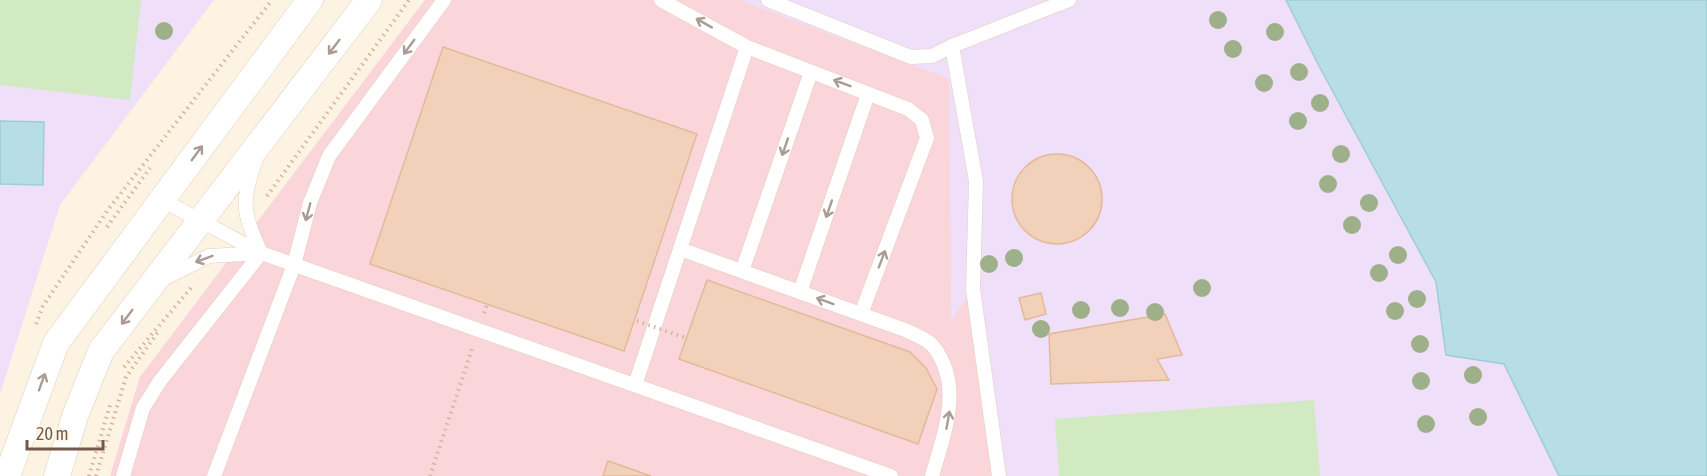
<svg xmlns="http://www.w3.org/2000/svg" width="1707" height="476" viewBox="0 0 1707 476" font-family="'Asap Condensed',sans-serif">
<rect width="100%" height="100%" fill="#fcf3e2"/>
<!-- education -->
<g fill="#f0dff8">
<path d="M0,0H214L60,205L0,394Z"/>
<path d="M425,0H1286L1319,66L1436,282L1446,355L1504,364L1559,476H110L140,377Z"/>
</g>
<!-- medical -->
<path fill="#fad5d9" d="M425,0H739L949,79L951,321L973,289L992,476H110L140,377Z"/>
<!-- green -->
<g fill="#d1eac1">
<path d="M0,0H141L130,100L0,85Z"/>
<path d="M1314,400L1320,476H1059L1055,419Z"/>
</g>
<!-- water -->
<g fill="#b7dee6" stroke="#9dcdd8" stroke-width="1.5">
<path d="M1286,0H1707V476H1559L1504,364L1446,355L1436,282L1319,66Z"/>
<path d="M0,121L44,122L43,185L0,184Z"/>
</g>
<!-- building -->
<g fill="#f2d1ba" stroke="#e5b89a" stroke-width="1.5">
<path d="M443,47L697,134L624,351L370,264Z"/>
<circle cx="1057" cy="199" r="45"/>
<path d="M707,280L910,352L926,368L937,389L918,444L679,359Z"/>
<path d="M1041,293L1046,314L1025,320L1019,298Z"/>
<path d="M1165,314L1182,355L1157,359L1169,380L1051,384L1049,334Z"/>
<path d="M608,461L651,476H603Z"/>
</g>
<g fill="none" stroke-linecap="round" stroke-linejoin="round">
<defs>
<g id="lane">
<path d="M661,0L747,47L908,109L922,120L927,138L861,314"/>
<path d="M768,0L911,57L932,56L952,46L1069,0"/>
<path d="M952,46L976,181L973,289L999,476"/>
<path d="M256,159C241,204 242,210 261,253"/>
<path d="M162,200L261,253L891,476"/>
<path d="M680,249L905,330C913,334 927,339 933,346C964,385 944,434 932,476"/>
<path d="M742,271L811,72"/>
<path d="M163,279L209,256L261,253"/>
<path d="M800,292L868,94"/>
<path d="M635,385L747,47"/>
<path d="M123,476L143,408L160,381L261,253"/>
<path d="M214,476L294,265L310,203L329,156L444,0"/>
</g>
<g id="street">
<path d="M7,476L56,343L310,0"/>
<path d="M57,476L75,416L101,351L369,0"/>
</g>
</defs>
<!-- lane casing -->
<use href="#lane" stroke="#e1cfbe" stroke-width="15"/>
<!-- street casing -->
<use href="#street" stroke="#e1cfbe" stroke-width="27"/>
<!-- path -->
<g stroke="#d6b49d" stroke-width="4" stroke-dasharray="1.5 4.5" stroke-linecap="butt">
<path d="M267,196L409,0"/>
<path d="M107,227L150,168"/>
<path d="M484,313L487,304"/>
<path d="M36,324L43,306L107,211L272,0"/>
<path d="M124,367L191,288"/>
<path d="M89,476L111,402"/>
<path d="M96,476L126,377L158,332"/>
<path d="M430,476L472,349"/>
</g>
<!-- lane -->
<use href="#lane" stroke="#fff" stroke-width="14"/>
<!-- street -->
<use href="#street" stroke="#fff" stroke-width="26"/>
<!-- path-bridge -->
<path stroke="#d6b49d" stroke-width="4" stroke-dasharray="1.5 4.5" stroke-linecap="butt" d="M637,321L686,338"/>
</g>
<!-- trees -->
<g fill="#9db089">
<circle cx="1218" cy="20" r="9"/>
<circle cx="164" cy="31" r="9"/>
<circle cx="1275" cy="32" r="9"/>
<circle cx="1233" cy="49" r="9"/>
<circle cx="1299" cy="72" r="9"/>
<circle cx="1264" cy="83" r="9"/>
<circle cx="1320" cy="103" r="9"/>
<circle cx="1298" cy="121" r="9"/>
<circle cx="1341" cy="154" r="9"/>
<circle cx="1328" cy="184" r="9"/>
<circle cx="1369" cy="203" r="9"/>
<circle cx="1352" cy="225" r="9"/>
<circle cx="1398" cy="255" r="9"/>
<circle cx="1014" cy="258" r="9"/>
<circle cx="989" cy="264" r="9"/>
<circle cx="1379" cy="273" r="9"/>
<circle cx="1202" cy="288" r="9"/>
<circle cx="1417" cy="299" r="9"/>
<circle cx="1120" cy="308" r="9"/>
<circle cx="1081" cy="310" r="9"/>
<circle cx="1395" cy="311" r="9"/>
<circle cx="1155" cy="312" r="9"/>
<circle cx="1041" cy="329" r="9"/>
<circle cx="1420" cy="344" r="9"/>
<circle cx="1473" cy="375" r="9"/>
<circle cx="1421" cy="381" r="9"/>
<circle cx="1478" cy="417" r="9"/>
<circle cx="1426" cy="424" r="9"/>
</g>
<!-- one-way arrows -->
<defs><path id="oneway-shaft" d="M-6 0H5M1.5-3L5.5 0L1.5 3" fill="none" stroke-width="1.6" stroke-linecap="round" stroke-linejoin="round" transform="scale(1.5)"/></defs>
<g stroke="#ac9b92">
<use href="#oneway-shaft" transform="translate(704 23) rotate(-151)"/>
<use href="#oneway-shaft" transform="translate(334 47) rotate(127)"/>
<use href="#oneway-shaft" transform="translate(409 47) rotate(126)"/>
<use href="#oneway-shaft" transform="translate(842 83) rotate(-159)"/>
<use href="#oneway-shaft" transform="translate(785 147) rotate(109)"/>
<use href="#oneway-shaft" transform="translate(197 153) rotate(-54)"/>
<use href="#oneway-shaft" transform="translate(829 209) rotate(109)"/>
<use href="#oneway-shaft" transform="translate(308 212) rotate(105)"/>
<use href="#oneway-shaft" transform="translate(204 259) rotate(159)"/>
<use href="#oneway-shaft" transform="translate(882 259) rotate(-69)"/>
<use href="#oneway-shaft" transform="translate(825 301) rotate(-160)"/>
<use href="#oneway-shaft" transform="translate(127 317) rotate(127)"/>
<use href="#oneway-shaft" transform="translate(42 382) rotate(-70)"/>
<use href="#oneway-shaft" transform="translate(948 420) rotate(-80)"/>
</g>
<!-- scale -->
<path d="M27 440v9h76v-9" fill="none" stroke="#745949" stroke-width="3"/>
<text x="36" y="440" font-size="18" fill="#745949" stroke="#fff7e9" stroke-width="4.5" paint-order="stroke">20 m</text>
</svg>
